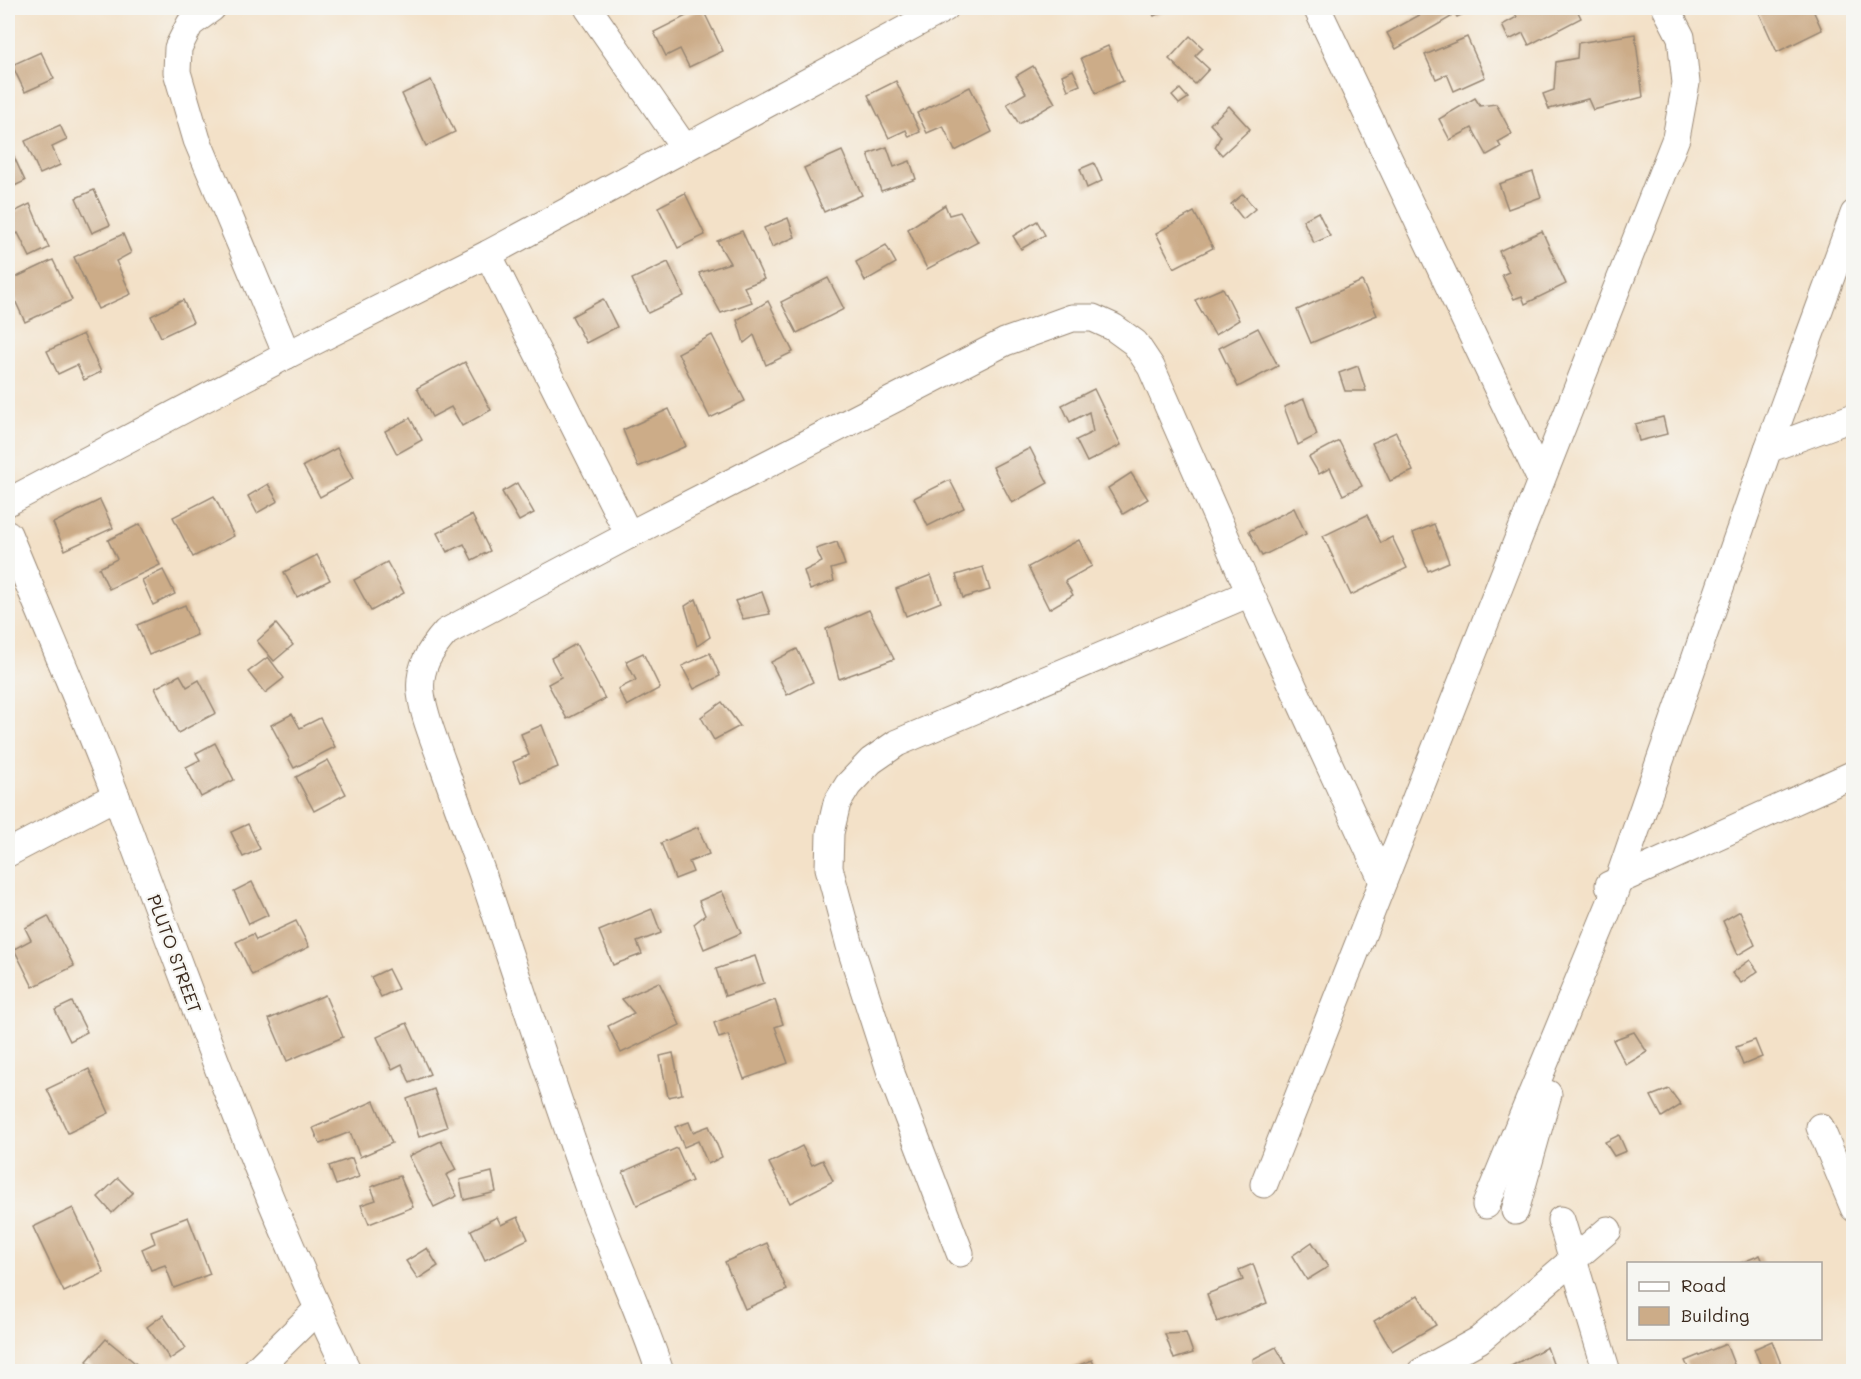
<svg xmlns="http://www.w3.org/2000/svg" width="1861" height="1379" viewBox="0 0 1861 1379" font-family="Mali,sans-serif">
<rect width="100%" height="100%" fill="#f6f6f2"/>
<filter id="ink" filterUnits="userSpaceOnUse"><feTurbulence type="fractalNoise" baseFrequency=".0167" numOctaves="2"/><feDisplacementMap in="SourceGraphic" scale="12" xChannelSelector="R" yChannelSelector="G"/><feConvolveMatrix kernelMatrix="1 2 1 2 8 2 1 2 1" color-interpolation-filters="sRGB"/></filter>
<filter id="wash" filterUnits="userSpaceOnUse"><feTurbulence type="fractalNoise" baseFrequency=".008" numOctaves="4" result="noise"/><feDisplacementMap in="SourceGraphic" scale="24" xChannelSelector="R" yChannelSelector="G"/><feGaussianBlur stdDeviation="1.35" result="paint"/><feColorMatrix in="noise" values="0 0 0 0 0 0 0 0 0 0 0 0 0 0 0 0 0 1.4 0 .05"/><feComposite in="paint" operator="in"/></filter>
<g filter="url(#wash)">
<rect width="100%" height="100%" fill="#f3e1c8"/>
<g id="blocks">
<!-- building -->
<g fill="#ccac88">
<path d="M702,8L723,51L689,67L680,49L666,56L654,32Z"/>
<path d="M1150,8H1167L1168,9L1154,16Z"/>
<path d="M1408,8H1424L1412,14Z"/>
<path d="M1432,8H1445L1451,17L1396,49L1387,33Z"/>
<path d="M1452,8H1476L1457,17Z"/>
<path d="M1512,8H1576L1581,18L1529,45L1523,33L1509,40L1502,25L1517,17Z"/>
<path d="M1757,8H1812L1822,30L1777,52Z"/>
<path d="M1635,34L1643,97L1593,110L1588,99L1549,109L1543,94L1554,90L1556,62L1577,58L1578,43Z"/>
<path d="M1190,36L1203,48L1195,56L1209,69L1195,84L1169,59Z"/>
<path d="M1467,37L1485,77L1454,91L1447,74L1436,79L1425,55Z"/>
<path d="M1108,46L1123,81L1096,93L1081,58Z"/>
<path d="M41,52L54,79L25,92L12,65Z"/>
<path d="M1033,66L1055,103L1019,124L1007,104L1026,93L1016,76Z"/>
<path d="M1073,70L1080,85L1068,90L1062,75Z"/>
<path d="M431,80L455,132L426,146L402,94Z"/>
<path d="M896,81L920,132L909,137L906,130L889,138L868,95Z"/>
<path d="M970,87L992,132L955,151L943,126L927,133L917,113Z"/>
<path d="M1180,89L1188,98L1179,104L1172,96Z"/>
<path d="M1475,98L1480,106L1496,104L1512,134L1498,142L1501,147L1487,155L1472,128L1450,140L1439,119Z"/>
<path d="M1229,106L1250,129L1222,155L1215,147L1221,136L1210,124Z"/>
<path d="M60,125L67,140L52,147L60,165L40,174L25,141Z"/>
<path d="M887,147L894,167L910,161L916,179L881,191L868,154Z"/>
<path d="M10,148L25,181L8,189V149Z"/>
<path d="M842,151L862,195L824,212L804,168Z"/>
<path d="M1094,163L1102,181L1087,188L1080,169Z"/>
<path d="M1533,172L1541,197L1508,209L1499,184Z"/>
<path d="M94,190L110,225L92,233L76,198Z"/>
<path d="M685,193L705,235L678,248L658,207Z"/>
<path d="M1243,194L1255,209L1243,219L1231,204Z"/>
<path d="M30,204L49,248L30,257L18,233L8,238V215Z"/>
<path d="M945,205L949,215L960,212L978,242L927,269L908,229Z"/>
<path d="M1194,212L1213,248L1174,268L1156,233Z"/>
<path d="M1318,212L1330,236L1314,243L1303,220Z"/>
<path d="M788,218L795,237L772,247L764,228Z"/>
<path d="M1037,221L1045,235L1021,249L1013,236Z"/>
<path d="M742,231L764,279L744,287L752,302L721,313L699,273L730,263L717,241Z"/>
<path d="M1542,231L1566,284L1525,304L1522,296L1514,299L1502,275L1509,272L1499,251Z"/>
<path d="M123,234L131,253L116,261L131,294L98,309L74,257Z"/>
<path d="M886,245L896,263L865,281L856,262Z"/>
<path d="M53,260L72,300L25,322L8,285V281Z"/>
<path d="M668,262L684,296L648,313L632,279Z"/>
<path d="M828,278L844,309L797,333L781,302Z"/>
<path d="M1362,281L1377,315L1311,343L1297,310Z"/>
<path d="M1223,288L1239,320L1215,335L1195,300Z"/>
<path d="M603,299L617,327L586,343L572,316Z"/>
<path d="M183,300L193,322L161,337L151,316Z"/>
<path d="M768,301L793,352L766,365L754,335L744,343L737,320Z"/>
<path d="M1258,328L1278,366L1238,387L1219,348Z"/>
<path d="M83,334L101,372L84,380L77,365L58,374L47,351Z"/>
<path d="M712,335L745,401L710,418L678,353Z"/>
<path d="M465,362L491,410L462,426L451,407L432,417L417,388Z"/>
<path d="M1358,366L1366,391H1345L1339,373Z"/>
<path d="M1094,389L1121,445L1087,462L1076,440L1093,432L1089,412L1070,422L1062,405Z"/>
<path d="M1304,399L1317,435L1298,445L1284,407Z"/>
<path d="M669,409L686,446L638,467L623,430Z"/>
<path d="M1663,417L1667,434L1639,441L1635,424Z"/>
<path d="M410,418L422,440L397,454L385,431Z"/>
<path d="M1396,432L1413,471L1390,481L1372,443Z"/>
<path d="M1339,441L1362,486L1343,495L1330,468L1319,474L1309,457Z"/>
<path d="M337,448L353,479L320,497L303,466Z"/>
<path d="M1030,448L1048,483L1012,503L993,467Z"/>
<path d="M1131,473L1148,499L1123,514L1108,488Z"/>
<path d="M950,480L964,508L928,526L914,498Z"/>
<path d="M517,483L534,513L519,521L502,492Z"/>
<path d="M268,484L278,501L257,513L248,496Z"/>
<path d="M214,496L234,536L193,557L173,517Z"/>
<path d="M100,500L113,528L65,550L53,523Z"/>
<path d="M1294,508L1306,534L1262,556L1249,531Z"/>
<path d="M472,515L490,551L472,560L464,544L447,552L437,533Z"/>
<path d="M1367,515L1381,543L1392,537L1407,568L1351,595L1323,536Z"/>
<path d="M140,524L160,565L109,589L99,568L117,559L108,540Z"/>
<path d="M1434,524L1449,562L1428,571L1413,533Z"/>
<path d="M1079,540L1092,566L1065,581L1073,595L1049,609L1028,567Z"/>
<path d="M837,542L845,565L831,569L834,581L810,590L804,571L822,562L816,549Z"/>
<path d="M317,555L330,580L297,597L284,572Z"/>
<path d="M387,562L404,593L371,611L354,580Z"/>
<path d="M983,567L990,590L963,598L956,575Z"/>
<path d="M163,570L175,594L153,605L142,580Z"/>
<path d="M931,575L941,602L906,616L896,589Z"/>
<path d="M762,592L770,614L743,619L735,601Z"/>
<path d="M696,599L710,637L697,646L685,606Z"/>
<path d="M185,605L197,635L149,655L137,625Z"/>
<path d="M869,610L894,659L839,679L826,629Z"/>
<path d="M276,624L293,645L274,661L257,641Z"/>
<path d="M576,644L605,699L567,719L548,684L561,677L551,658Z"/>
<path d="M797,649L813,682L787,695L771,662Z"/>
<path d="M643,653L660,688L627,706L618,689L636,680L626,661Z"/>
<path d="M710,653L720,676L694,689L682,666Z"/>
<path d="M268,657L284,678L265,693L248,672Z"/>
<path d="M180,675L187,687L199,680L216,713L178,733L155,688Z"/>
<path d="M722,702L740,726L714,740L701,717Z"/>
<path d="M292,714L300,728L320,718L335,747L294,768L271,725Z"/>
<path d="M542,725L558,767L521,782L513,762L529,755L521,734Z"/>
<path d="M215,743L234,780L201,797L186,767L200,760L196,753Z"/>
<path d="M328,760L346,794L314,811L296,777Z"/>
<path d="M248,824L260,849L243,857L231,832Z"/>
<path d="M698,827L709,854L689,862L693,872L675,879L661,843Z"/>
<path d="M252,882L268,915L249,924L234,891Z"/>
<path d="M722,891L741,933L704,949L694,924L705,915L699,901Z"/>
<path d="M652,909L661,933L637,942L642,954L613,965L599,931Z"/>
<path d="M1740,911L1755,945L1738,955L1723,921Z"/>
<path d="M48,916L74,966L33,987L14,949L31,940L25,928Z"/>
<path d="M296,921L309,947L252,975L236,942L253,934L256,940Z"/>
<path d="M755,956L764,983L725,996L716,969Z"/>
<path d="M1750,960L1758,971L1741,983L1732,973Z"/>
<path d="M388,969L398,989L381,997L371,977Z"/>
<path d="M659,982L680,1025L621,1053L608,1026L634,1013L622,999Z"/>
<path d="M325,995L343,1037L287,1061L269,1019Z"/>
<path d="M775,1000L783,1024L775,1027L788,1063L744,1079L728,1035L719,1038L714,1023Z"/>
<path d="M72,1002L87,1032L70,1041L55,1010Z"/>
<path d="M407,1023L430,1074L410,1083L402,1064L392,1069L377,1037Z"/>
<path d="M1634,1032L1647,1052L1626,1065L1613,1040Z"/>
<path d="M1755,1040L1762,1057L1743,1065L1736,1047Z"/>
<path d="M673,1053L682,1094L668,1097L660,1056Z"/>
<path d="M89,1069L109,1113L68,1133L47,1089Z"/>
<path d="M434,1089L447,1127L419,1137L407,1099Z"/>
<path d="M1669,1089L1681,1105L1662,1117L1651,1096Z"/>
<path d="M374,1101L392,1143L360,1157L350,1132L320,1144L313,1128Z"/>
<path d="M689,1122L693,1132L709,1126L722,1157L708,1164L698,1141L684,1147L675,1127Z"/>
<path d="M1619,1135L1626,1151L1614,1156L1605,1142Z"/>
<path d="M441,1141L456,1170L446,1175L457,1196L434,1207L409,1156Z"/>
<path d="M802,1146L812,1165L823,1160L833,1181L790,1203L769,1163Z"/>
<path d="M677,1148L692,1181L637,1205L623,1172Z"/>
<path d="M352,1158L359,1177L336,1185L329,1166Z"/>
<path d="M492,1172L496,1192L464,1200L460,1180Z"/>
<path d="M400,1176L413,1207L369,1224L361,1205L376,1200L371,1187Z"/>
<path d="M118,1178L133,1193L112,1213L98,1197Z"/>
<path d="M73,1208L104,1273L64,1292L33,1227Z"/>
<path d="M188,1217L210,1274L174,1288L165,1265L151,1270L142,1249L155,1243L151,1231Z"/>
<path d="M497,1217L501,1225L518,1217L528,1239L485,1260L471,1230Z"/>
<path d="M1312,1242L1328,1267L1307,1280L1292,1256Z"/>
<path d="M767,1243L787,1290L745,1309L725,1262Z"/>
<path d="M427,1248L438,1266L418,1279L406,1261Z"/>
<path d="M1760,1255L1764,1264H1741V1263Z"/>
<path d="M1253,1264L1267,1303L1217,1322L1207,1294L1243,1280L1239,1270Z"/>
<path d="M1418,1295L1436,1325L1392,1351L1374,1321Z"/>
<path d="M163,1315L186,1348L170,1359L147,1327Z"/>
<path d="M1186,1333L1193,1353L1174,1359L1165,1334Z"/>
<path d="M106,1339L146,1372H88L92,1366L87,1361Z"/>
<path d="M1772,1341L1781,1364L1763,1371L1754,1349Z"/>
<path d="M1726,1344L1737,1372H1690L1685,1361Z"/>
<path d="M1276,1347L1288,1368L1282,1372H1255L1253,1359Z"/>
<path d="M1547,1347L1556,1372H1500Z"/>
<path d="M1092,1360L1097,1372H1073L1072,1368Z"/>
<path d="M8,1364L18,1372H8Z"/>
</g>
</g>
</g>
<g filter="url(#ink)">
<use href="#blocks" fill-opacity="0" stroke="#978673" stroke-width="1.5"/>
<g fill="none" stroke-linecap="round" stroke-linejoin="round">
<defs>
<g id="street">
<path d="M212,8L190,24L178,48L177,72L197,140L287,355"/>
<path d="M588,8L684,147"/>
<path d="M1317,8L1541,480"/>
<path d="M488,254L629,535"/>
<path d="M1768,449L1854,417"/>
<path d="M8,502L287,355L488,254L945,8"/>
<path d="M8,534C44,622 83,709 117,799C189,991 258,1186 348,1372"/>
<path d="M8,853L116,796"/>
<path d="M1609,885L1854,774"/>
<path d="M1820,1127L1854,1208"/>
<path d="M1264,1184L1676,138L1686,83L1681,37L1666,8"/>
<path d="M1486,1205L1611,902L1768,449L1854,214"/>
<path d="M1515,1211L1548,1094"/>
<path d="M1561,1220L1607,1372"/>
<path d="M960,1253L892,1076L850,946L829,868L830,833L837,803L848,785L871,761L897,743L1250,593"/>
<path d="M254,1372L318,1309"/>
<path d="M660,1372C639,1308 610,1249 588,1186C551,1082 517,977 482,873C469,836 455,799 442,762C434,739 424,717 421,693C418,668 430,650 446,632L629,535L1005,342L1072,318H1093L1113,327L1135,343L1151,367L1250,593L1383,881"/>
<path d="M1421,1372L1479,1340L1608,1230"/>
</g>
</defs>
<!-- street casing -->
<use href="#street" stroke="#978673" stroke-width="29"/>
<!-- street -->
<use href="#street" stroke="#fff" stroke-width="27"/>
</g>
</g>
<g text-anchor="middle" stroke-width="4.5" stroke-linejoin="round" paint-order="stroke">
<!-- street labels -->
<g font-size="18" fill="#3b2a1e" stroke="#f6f6f2">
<text transform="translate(174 954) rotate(70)" y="6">PLUTO STREET</text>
</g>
</g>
<!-- margin -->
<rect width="1861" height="1379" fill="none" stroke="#f6f6f2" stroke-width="30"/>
<!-- legend -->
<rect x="1627" y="1262" width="195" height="78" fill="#f6f6f2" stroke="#aba49d" stroke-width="1.5"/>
<rect x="1639" y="1282" width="30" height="9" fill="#ffffff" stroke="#aba49d" stroke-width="1.5"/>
<text x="1681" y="1292" font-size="18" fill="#3b2a1e">Road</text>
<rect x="1639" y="1307" width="30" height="18" fill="#ccac88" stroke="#aba49d" stroke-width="1.5"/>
<text x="1681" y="1322" font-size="18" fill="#3b2a1e">Building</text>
</svg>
